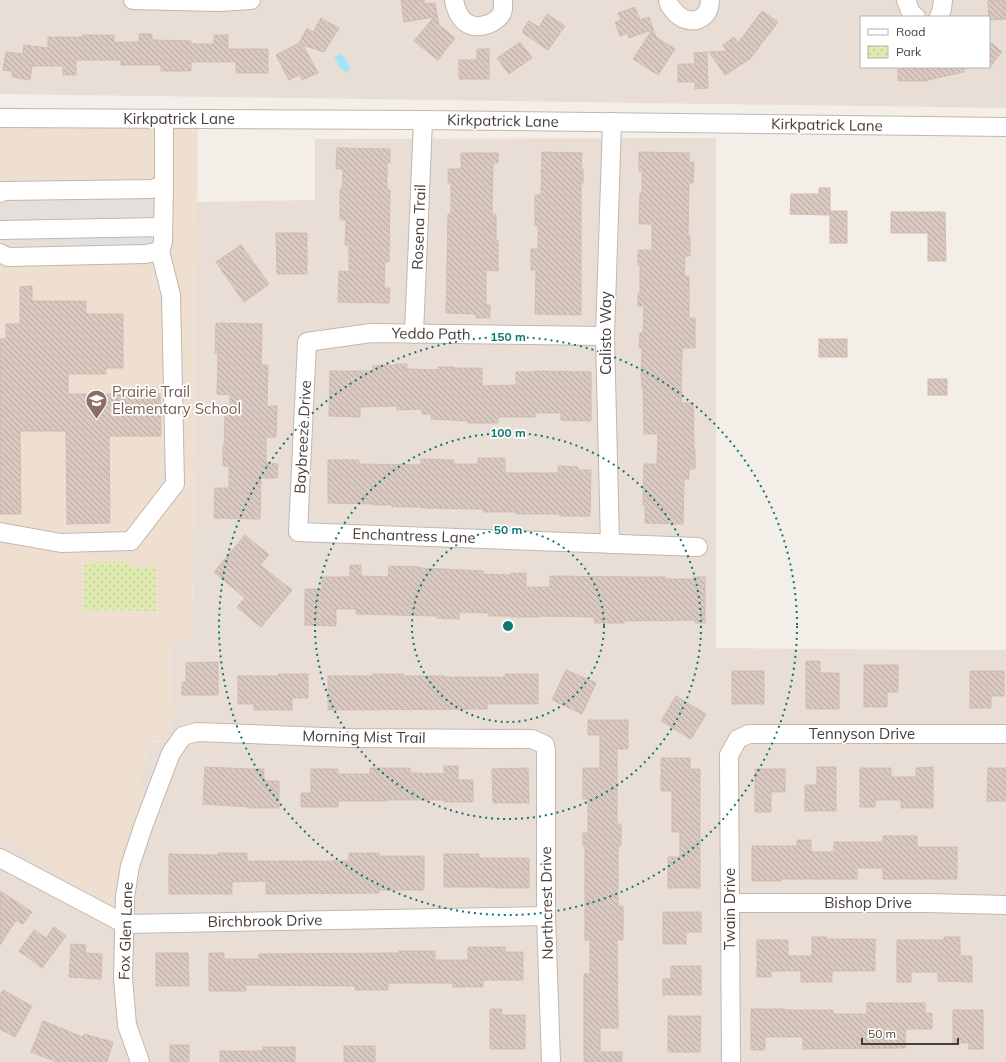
<svg xmlns="http://www.w3.org/2000/svg" width="1006" height="1062" viewBox="0 0 1006 1062" font-family="Mulish,sans-serif">
<defs>
<pattern id="park-dots" width="8" height="8" patternUnits="userSpaceOnUse"><rect width="8" height="8" fill="#deeaaf"/><path d="M2 2h.1M6 6h.1" fill="none" stroke="#c0ca97" stroke-width="1.8" stroke-linecap="round"/></pattern>
<pattern id="building-back-hatch" width="6" height="6" patternUnits="userSpaceOnUse"><rect width="6" height="6" fill="#dac9c0"/><path d="M-1 5l2 2M0 0l6 6M5-1l2 2" fill="none" stroke="#b3a49d"/></pattern>
</defs>
<rect width="100%" height="100%" fill="#f4eee8"/>
<!-- residential -->
<g fill="#e9ded6" fill-rule="evenodd">
<path d="M0,0H1006V108L0,94ZM861,17H989V67H861Z"/>
<path d="M716,138V648L946,650H1006V1062H0V834L22,847L110,910L148,793L135,790L151,742H163L173,721L170,644L192,639L197,202L315,200V139Z"/>
</g>
<!-- education -->
<path fill="#eedfd1" d="M0,121L198,122L192,639L170,644L173,721L163,742L153,741L135,789L149,793L110,910L22,847L0,834Z"/>
<!-- park -->
<path fill="url(#park-dots)" d="M129,562L134,568L155,567V611L83,610L85,563Z"/>
<!-- parking -->
<path fill="#e3dfdd" d="M16,199H144L150,203L155,212L153,237L150,245H11L2,240L0,236V208L5,202Z"/>
<!-- water -->
<path fill="#a2e6f3" d="M340,53L348,61V64L351,67L347,73L338,66V63L334,58Z"/>
<!-- building -->
<g fill="url(#building-back-hatch)" stroke="#d2bcb0">
<path d="M401,0H424V4L435,3L439,25L455,38L438,60L414,41L434,17L404,22Z"/>
<path d="M988,0H1006V19L989,20Z"/>
<path d="M635,7L640,20L649,17L656,37L675,49L658,75L633,59L652,30L629,38L628,33L620,36L615,22L621,20L618,13Z"/>
<path d="M762,11L778,22L750,59L725,75L709,52L727,51L723,45L734,37L738,43Z"/>
<path d="M547,14L565,26L548,50L523,33V29L529,21L539,27Z"/>
<path d="M321,18L339,28L324,52L303,45L318,73L302,80L299,75L289,80L276,55L299,43L307,28L313,32Z"/>
<path d="M139,34H152V40L191,41V44H214V35H228V49H268V73H236V62H191V71H161V65H121V60H76V75H63V66H32L30,80L12,77V71L3,70L6,52L23,54L24,45L48,48V37H83V35H114V42H139Z"/>
<path d="M989,41L1002,52L989,68Z"/>
<path d="M520,42L532,58L509,74L497,58Z"/>
<path d="M477,49H489V79H459V60H477Z"/>
<path d="M707,52L708,88L695,89V82H678V64H695L694,53Z"/>
<path d="M898,67H964V72L927,80V81H898Z"/>
<path d="M337,148L390,149V163H387V190H390L389,262H385L384,288H390L389,303L338,302L339,271L349,272V245H345L346,220H340V189H342L343,169H336Z"/>
<path d="M542,152L582,153L581,169H583V183H581V315L535,314L536,270H531V249H538V225H535V195H541Z"/>
<path d="M639,152L689,153V162H694L693,183H689L688,235H690V256H685L684,276H689V318H695V348H682L681,403H693L694,449H695V469H689V479H684L683,524L645,523V505H643L644,464H657L658,434H644L643,388H642L641,373L642,348H639L640,333H643L644,306H638V293H640V265H638V250H652V224H639L640,193H642V171H639Z"/>
<path d="M461,153H498V163H493L492,214H496V240H498V271L486,270V305H490V318H476V314L446,313L448,214H451V183H448V169H461Z"/>
<path d="M819,188H830V215L790,214L791,194H819Z"/>
<rect x="830" y="211" width="17" height="32"/>
<path d="M891,212H945L946,261H928V233H891Z"/>
<path d="M276,233H307V274H277Z"/>
<path d="M241,245L269,284L244,302L216,262Z"/>
<path d="M32,286V301H86V314H123V368H106V374H68V394H160L161,436H109L110,523L67,524L66,431H20L21,514H0V339H6V324H20V287Z"/>
<path d="M216,323L262,324L261,365H268L267,406H277L276,437H266V463L278,464L277,478H261L260,519L214,518L215,488H229V466H223V447H224L225,415H230V395L217,394L218,353H215Z"/>
<rect x="819" y="339" width="28" height="18"/>
<path d="M395,364H407V369L438,370V367H454V368H482V386L516,385V372H534V371L591,372V421L561,420V413H535V417H498V423H468V421L431,419L432,414H422V409L397,410V406L360,407V417L329,416L330,371H373V366L395,365Z"/>
<rect x="928" y="379" width="19" height="16"/>
<path d="M478,458H505V473H558V466L578,467V470H591L590,516H560V514H516V512H483V509L422,508V507H392V505H374V504L328,503V460H359V464L421,465V459L454,460V464H478Z"/>
<path d="M245,535L269,555L260,565L292,590L261,627L237,607L245,598L214,572Z"/>
<path d="M350,565H361V576L388,577L389,566L420,567V568L483,571V574L511,575V573H526V587H550V576L635,577H666V579H693V577H705V623H695V620L624,621V623H594V617L540,616V617H511V616H489V613L459,612V619L437,618V616L356,614V609H336V626L305,625V589H322V577H350Z"/>
<path d="M806,661H820V673H839V709H806Z"/>
<path d="M218,662V695H182V682H186V663Z"/>
<path d="M864,665H898V692H887V707H864Z"/>
<path d="M566,670L596,683L582,714L552,700Z"/>
<rect x="732" y="671" width="32" height="33"/>
<path d="M970,671H1004V696H991V708H970Z"/>
<path d="M278,674H308V698H292V710H254V704H238V676H278Z"/>
<path d="M373,674H404V676H444V677H505V674H538V704H487V709L328,710V676H373Z"/>
<path d="M676,696L706,714L691,739L661,721Z"/>
<path d="M588,720H628V749H617V824H621V846H618V906H623V940H617L618,1028H600V1052H622V1062H584V974H590V940H585V846H583V833H588V799H583V768H600V735H588Z"/>
<path d="M661,758H690V769H700V888H668V857H680V832H672V791H661Z"/>
<path d="M444,766H458V780H473V802H444V800H386V801H338V807H301V793H311V769H338V774H370V768H410V773L444,774Z"/>
<path d="M205,767L250,769H264V781H279V808H250V807L203,804Z"/>
<path d="M817,767H836V811H805V785H817Z"/>
<path d="M933,767V808H901V800H875V807H860V768H891V777H916V768Z"/>
<path d="M528,768L529,803H493L492,769Z"/>
<path d="M988,768H1006V801H987Z"/>
<path d="M755,769H785V792H771V812H755Z"/>
<path d="M883,836H917V847H957V879H883V868H857V879H781V881H752V846H797V840H811V852H834V842H883Z"/>
<path d="M218,853H247V861H349V853H379V856H424V890H379V893L266,894V881L232,882V894H169V854L218,855Z"/>
<path d="M444,854H479V858H529V888H495V887H444Z"/>
<path d="M0,891L32,912L23,924L16,920L0,945Z"/>
<path d="M663,912H701V932H686V944H663Z"/>
<path d="M54,927L66,936L42,968L19,951L34,930L46,938Z"/>
<path d="M812,937H827V939H875V971H832V982H801V971H771V977H757V940H788V956H812Z"/>
<path d="M944,937H960V956H972V982L938,981V972H911V982H897V940H944Z"/>
<path d="M71,944L86,945L85,953L102,954L101,979L69,977Z"/>
<path d="M468,947H505V952H523V980H483V987H453V983H388V990H355V986L246,985V991H209V953H224V959H259V954L399,953V951H435V960H468Z"/>
<path d="M156,953H188L189,986H156Z"/>
<path d="M671,966H701V995H663V979H671Z"/>
<path d="M3,990L32,1006L15,1037L0,1029V995Z"/>
<path d="M867,1003H925V1013H932V1029H906L905,1048L803,1049V1037H765V1050H751V1009H785V1010H833V1014H867Z"/>
<path d="M490,1009H502V1015H525V1049H490Z"/>
<path d="M953,1010H983V1049H969V1043H953Z"/>
<path d="M668,1016H701L700,1052H668Z"/>
<path d="M43,1021L83,1037L84,1034L113,1042L107,1062H57L31,1052Z"/>
<rect x="170" y="1045" width="19" height="17"/>
<rect x="344" y="1046" width="31" height="16"/>
<path d="M263,1047H295V1062H220V1051H263Z"/>
</g>
<g fill="none" stroke-linecap="round" stroke-linejoin="round">
<defs>
<g id="minor">
<path d="M133,0L219,2L251,0"/>
<path d="M454,0C458,21 470,32 491,23C497,20 502,16 503,9C503,6 503,3 503,0"/>
<path d="M668,0C668,5 671,7 674,11C687,27 710,22 710,0"/>
<path d="M906,0L911,13L916,17"/>
<path d="M939,17L942,9L943,0"/>
<path d="M0,118L423,120L1006,127"/>
<path d="M0,193L3,191L152,189L164,185"/>
<path d="M0,230L163,227"/>
<path d="M0,253L8,257L145,254L160,251L163,242L164,185V119"/>
<path d="M414,334L423,120"/>
<path d="M605,336L371,333L307,342L298,532L698,547"/>
<path d="M0,532L61,543L131,541L175,484L171,295L160,251"/>
<path d="M610,544L605,336L612,122"/>
<path d="M0,858L125,924L546,916"/>
<path d="M730,903H927L1006,905"/>
<path d="M140,1062L127,1025L123,978L125,897L130,866L144,824L171,753L183,736L197,732L349,738L532,739L545,745L546,751V916L551,1062"/>
<path d="M731,1062L729,755L738,739L749,734H1006"/>
</g>
</defs>
<!-- minor casing -->
<use href="#minor" stroke="#c3b6ad" stroke-width="20"/>
<!-- minor -->
<use href="#minor" stroke="#fff" stroke-width="18"/>
</g>
<!-- distance rings -->
<g fill="none" stroke="#0f766e" stroke-width="2" stroke-dasharray="2 4">
<circle cx="508" cy="626" r="96"/>
<circle cx="508" cy="626" r="193"/>
<circle cx="508" cy="626" r="289"/>
</g>
<!-- icons -->
<defs>
<symbol id="school-pin" viewBox="-11 -11 22 30"><path d="M0 17L-7.5 6A9.5 9.5 0 1 1 7.5 6Z" fill="#8d6e63" stroke="#fff"/><path d="M0-5L7-2L0 1L-7-2ZM-4 1L0 2.5L4 1V4Q0 6-4 4Z" fill="#fff"/></symbol>
</defs>
<g fill-rule="evenodd">
<use href="#school-pin" x="84" y="388" width="25" height="34"/>
</g>
<g text-anchor="middle" stroke-width="3.5" stroke-linejoin="round" paint-order="stroke">
<!-- street labels -->
<g font-size="15" fill="#483d36" stroke="#fff">
<text x="179" y="124">Kirkpatrick Lane</text>
<text transform="translate(503 121) rotate(1)" y="5">Kirkpatrick Lane</text>
<text transform="translate(827 125) rotate(1)" y="5">Kirkpatrick Lane</text>
<text transform="translate(419 227) rotate(-88)" y="5">Rosena Trail</text>
<text transform="translate(606 333) rotate(-90)" y="5">Calisto Way</text>
<text transform="translate(431 334) rotate(1)" y="5">Yeddo Path</text>
<text transform="translate(303 437) rotate(-87)" y="5">Baybreeze Drive</text>
<text transform="translate(414 536) rotate(2)" y="5">Enchantress Lane</text>
<text x="862" y="739">Tennyson Drive</text>
<text transform="translate(364 737) rotate(1)" y="5">Morning Mist Trail</text>
<text transform="translate(547 903) rotate(-91)" y="5">Northcrest Drive</text>
<text x="868" y="908">Bishop Drive</text>
<text transform="translate(730 909) rotate(-90)" y="5">Twain Drive</text>
<text transform="translate(265 921) rotate(-1)" y="5">Birchbrook Drive</text>
<text transform="translate(126 931) rotate(-88)" y="5">Fox Glen Lane</text>
</g>
<!-- education labels -->
<g font-size="15" fill="#785e54" stroke="#fff" text-anchor="start">
<text x="112" y="397">Prairie Trail<tspan x="112" dy="17">Elementary School</tspan></text>
</g>
</g>
<circle cx="508" cy="626" r="6" fill="#0f766e" stroke="#fff" stroke-width="2"/>
<g font-size="12" text-anchor="middle" font-weight="bold" fill="#0f766e" stroke="#fff" stroke-width="3.5" stroke-linejoin="round" paint-order="stroke">
<text x="508" y="341">150 m</text>
<text x="508" y="437">100 m</text>
<text x="508" y="534">50 m</text>
</g>
<!-- legend -->
<rect x="860" y="16" width="130" height="52" fill="#ffffff" stroke="#b6b1af"/>
<rect x="868" y="29" width="20" height="6" fill="#ffffff" stroke="#b6b1af"/>
<text x="896" y="36" font-size="12" fill="#483d36">Road</text>
<rect x="868" y="46" width="20" height="12" fill="url(#park-dots)" stroke="#b6b1af"/>
<text x="896" y="56" font-size="12" fill="#483d36">Park</text>
<!-- scale -->
<path d="M862 1038v6h96v-6" fill="none" stroke="#483d36" stroke-width="2"/>
<text x="868" y="1038" font-size="12" fill="#483d36" stroke="#ffffff" stroke-width="3" paint-order="stroke">50 m</text>
</svg>
